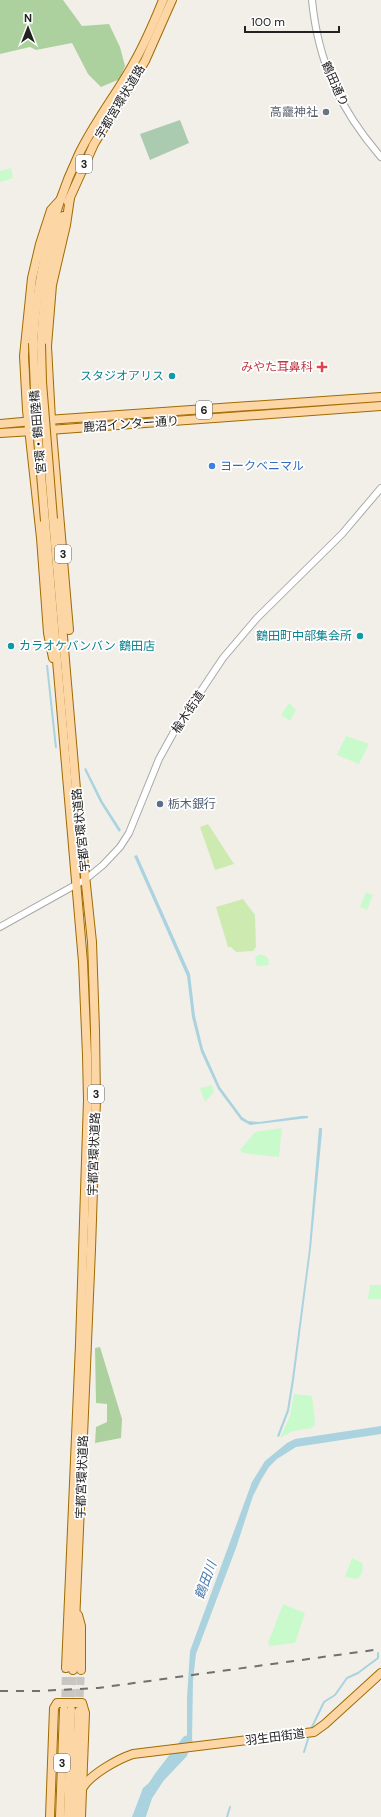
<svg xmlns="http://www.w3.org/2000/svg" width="381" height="1817" viewBox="0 0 381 1817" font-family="'DM Sans','Noto Sans JP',sans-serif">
<rect width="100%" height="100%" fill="#f2efe9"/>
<!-- grass -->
<g fill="#cdebb0">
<path d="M208,824L234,864L215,870L200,827Z"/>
<path d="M243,899L255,915L256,947L253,951L236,952L231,947H228L216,907Z"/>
</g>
<!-- forest -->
<g fill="#add19e">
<path d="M0,0H63L82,26L109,24L120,47L125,66L120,79L101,87L88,74L72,43L36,50L30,47L0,54Z"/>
<path d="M100,1347L122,1419L121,1438L95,1443L96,1427L107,1422V1404L96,1403L95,1348Z"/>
</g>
<!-- cemetery -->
<path fill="#aacbaf" d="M180,120L189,143L150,160L140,134Z"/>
<!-- park -->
<g fill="#c8facc">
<path d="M11,168L13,178L0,182V171Z"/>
<path d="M289,703L296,710L290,721L281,715Z"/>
<path d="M346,736L369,744L359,764L337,755Z"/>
<path d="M366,892L373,895L367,910L360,907Z"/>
<path d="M261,954L268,958L269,965L257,966L255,957Z"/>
<path d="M212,1085L214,1092L205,1102L200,1088Z"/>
<path d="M282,1128L279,1157L243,1153L240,1150L255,1132Z"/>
<path d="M370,1285H381V1299H368Z"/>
<path d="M294,1394L312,1396L315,1424L312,1428L293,1431L280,1438L290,1416Z"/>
<path d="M352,1558L362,1563C364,1569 362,1575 357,1579L345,1577Z"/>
<path d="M283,1604L305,1613L295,1643L270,1646L268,1643Z"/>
</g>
<!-- water -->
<g fill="#aad3df">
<path d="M46,665H48L57,748H55Z"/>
<path d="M86,768L103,802L121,830L119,832L100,802L84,769Z"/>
<path d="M137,855L190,974L195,1016L203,1049L220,1087L242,1117L248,1121L259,1122L302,1116H308V1118L250,1125L241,1120L218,1089L201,1052L197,1037L192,1017L187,976L134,856Z"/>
<path d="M319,1128H322V1132L311,1248L294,1380L289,1411L279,1437L277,1436L287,1410L292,1379L309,1249Z"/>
<path d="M381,1426V1434L296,1447L277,1459L269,1467L261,1480L253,1496L236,1548L196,1654L193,1680L192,1741L187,1756L153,1792L142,1806L139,1817H132L143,1788L173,1763L187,1738V1698L190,1651L252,1482L265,1461L287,1443L295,1439Z"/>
</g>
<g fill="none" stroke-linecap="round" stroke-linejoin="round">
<!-- stream -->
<g stroke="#aad3df" stroke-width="2">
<path d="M311,1729L324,1702L335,1695L347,1678L358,1673L378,1658V1653"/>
<path d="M304,1752L308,1739"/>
<path d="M227,1817L230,1807"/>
</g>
<!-- river -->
<path stroke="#aad3df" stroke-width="11" d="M140,1817L147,1796L160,1776L187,1741"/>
<!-- major-tunnel -->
<g stroke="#c8c6c1" stroke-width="8" stroke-dasharray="8 4" stroke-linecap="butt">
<path d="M65,1709L66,1668"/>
<path d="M71,1709L73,1670"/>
<path d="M79,1709L81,1670"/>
</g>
<defs>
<g id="minor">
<path d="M312,0C318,62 340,110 381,157"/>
<path d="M0,927L86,879L103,865L120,847L129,833L159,759L175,730L223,658L257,618L342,534L381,488"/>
</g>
<g id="major">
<path d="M68,202L94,144L145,61L172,0"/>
<path d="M33,343C37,278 51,213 79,154C93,125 112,100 128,73C142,50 153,25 163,0"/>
<path d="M41,344C43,300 49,258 63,216"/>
<path d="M47,420L381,397"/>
<path d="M0,424L33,421"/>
<path d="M49,430L381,406"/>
<path d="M0,433L33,431"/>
<path d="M53,519L76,789L92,942L95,1030L96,1100L91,1249L73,1670"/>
<path d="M45,521L83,962L87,1055L88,1100L80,1344L66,1668"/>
<path d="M69,630L51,420L47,346L52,285L66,225L70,198"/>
<path d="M53,658L48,633L41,538L27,410L24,356L32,278L40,244L51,210L61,199"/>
<path d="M78,1615L81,1626V1670"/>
<path d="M82,1789C89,1775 118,1759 133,1754L314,1732L325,1724L381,1673"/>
<path d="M50,1817L54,1708L57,1703H82L85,1713L81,1817"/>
<path d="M60,1817L64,1710"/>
<path d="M68,1817L71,1710"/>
<path d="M74,1817L79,1711"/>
</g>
</defs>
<!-- minor casing -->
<use href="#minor" stroke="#a9a9a9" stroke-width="8"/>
<!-- major casing -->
<use href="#major" stroke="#a06b00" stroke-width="10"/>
<!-- minor -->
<use href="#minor" stroke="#fff" stroke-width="6"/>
<!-- major -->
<use href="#major" stroke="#fcd6a4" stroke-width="8"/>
<!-- rail -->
<path stroke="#707070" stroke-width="2" stroke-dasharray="8 8" stroke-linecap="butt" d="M0,1691H38L98,1688L381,1649"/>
<defs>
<g id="major-bridge">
<path d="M33,343L36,415L45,521"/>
<path d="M41,344L42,382L53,519"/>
</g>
</defs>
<!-- major-bridge casing -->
<use href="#major-bridge" stroke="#a06b00" stroke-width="10" stroke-linecap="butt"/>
<!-- major-bridge -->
<use href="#major-bridge" stroke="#fcd6a4" stroke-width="8"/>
</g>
<!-- markers -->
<circle fill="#6b7280" stroke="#fff" stroke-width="1.5" cx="326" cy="112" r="4"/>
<path fill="#e0444e" stroke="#fff" stroke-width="1.5" d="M320 361h4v4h4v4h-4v4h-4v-4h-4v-4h4z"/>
<g fill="#0f9aa8" stroke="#fff" stroke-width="1.5">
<circle cx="172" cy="376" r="4"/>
<circle cx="360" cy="636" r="4"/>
<circle cx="11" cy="646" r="4"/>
</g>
<circle fill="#3f7fe0" stroke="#fff" stroke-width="1.5" cx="212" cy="466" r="4"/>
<circle fill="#5c6f8a" stroke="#fff" stroke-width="1.5" cx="160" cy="804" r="4"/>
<g text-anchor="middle" stroke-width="3.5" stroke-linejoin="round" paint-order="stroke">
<!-- shield labels -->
<g fill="#fff" stroke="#646464" stroke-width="1">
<rect x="76" y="155" width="16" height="18" rx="3"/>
<rect x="196" y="401" width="16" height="18" rx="3"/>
<rect x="55" y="545" width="16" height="18" rx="3"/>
<rect x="88" y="1085" width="16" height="18" rx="3"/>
<rect x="54" y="1754" width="16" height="18" rx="3"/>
</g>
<g font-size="11" font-weight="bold" fill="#222">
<text x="84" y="168">3</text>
<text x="204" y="414">6</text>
<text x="63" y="558">3</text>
<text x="96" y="1098">3</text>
<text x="62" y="1767">3</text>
</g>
<!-- street labels -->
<g font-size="12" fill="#222" stroke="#fff">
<text transform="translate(335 84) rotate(66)" y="4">鶴田通り</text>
<text transform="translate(120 102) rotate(-59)" y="4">宇都宮環状道路</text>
<text transform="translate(131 424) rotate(-4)" y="4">鹿沼インター通り</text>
<text transform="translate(38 432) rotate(-95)" y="4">宮環・鶴田陸橋</text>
<text transform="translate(188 712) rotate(-56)" y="4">楡木街道</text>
<text transform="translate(81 830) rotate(-96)" y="4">宇都宮環状道路</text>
<text transform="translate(94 1154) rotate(-88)" y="4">宇都宮環状道路</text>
<text transform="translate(82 1477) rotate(-88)" y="4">宇都宮環状道路</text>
<text transform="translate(275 1737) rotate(-7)" y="4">羽生田街道</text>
</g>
<!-- worship labels -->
<g font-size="12" fill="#5b616d" stroke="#fff" text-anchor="end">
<text x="318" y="116">高靇神社</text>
</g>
<!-- health labels -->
<g font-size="12" fill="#be3a42" stroke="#fff" text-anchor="end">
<text x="313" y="371">みやた耳鼻科</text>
</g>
<!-- culture labels -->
<g font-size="12" fill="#0d838f" stroke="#fff" text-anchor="end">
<text x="164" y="380">スタジオアリス</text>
<text x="352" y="640">鶴田町中部集会所</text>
<text x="19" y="650" text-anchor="start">カラオケバンバン 鶴田店</text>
</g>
<!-- shop labels -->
<g font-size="12" fill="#366cbe" stroke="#fff" text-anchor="start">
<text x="220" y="470">ヨークベニマル</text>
</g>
<!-- service labels -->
<g font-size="12" fill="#4e5e75" stroke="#fff" text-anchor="start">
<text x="168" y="808">栃木銀行</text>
</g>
<!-- water labels -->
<g font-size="13" font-style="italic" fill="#4a7aab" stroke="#fff">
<text transform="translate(205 1580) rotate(-70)" y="5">鶴田川</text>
</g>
</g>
<!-- north arrow -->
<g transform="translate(28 28)" stroke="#ffffff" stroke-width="3" paint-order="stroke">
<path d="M0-3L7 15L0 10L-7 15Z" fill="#222222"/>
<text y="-6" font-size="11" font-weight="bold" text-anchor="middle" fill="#222222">N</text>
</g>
<!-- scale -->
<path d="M245 26v6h94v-6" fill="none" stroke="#222222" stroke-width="2"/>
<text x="251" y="26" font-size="12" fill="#222222" stroke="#ffffff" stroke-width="3" paint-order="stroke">100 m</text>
</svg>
